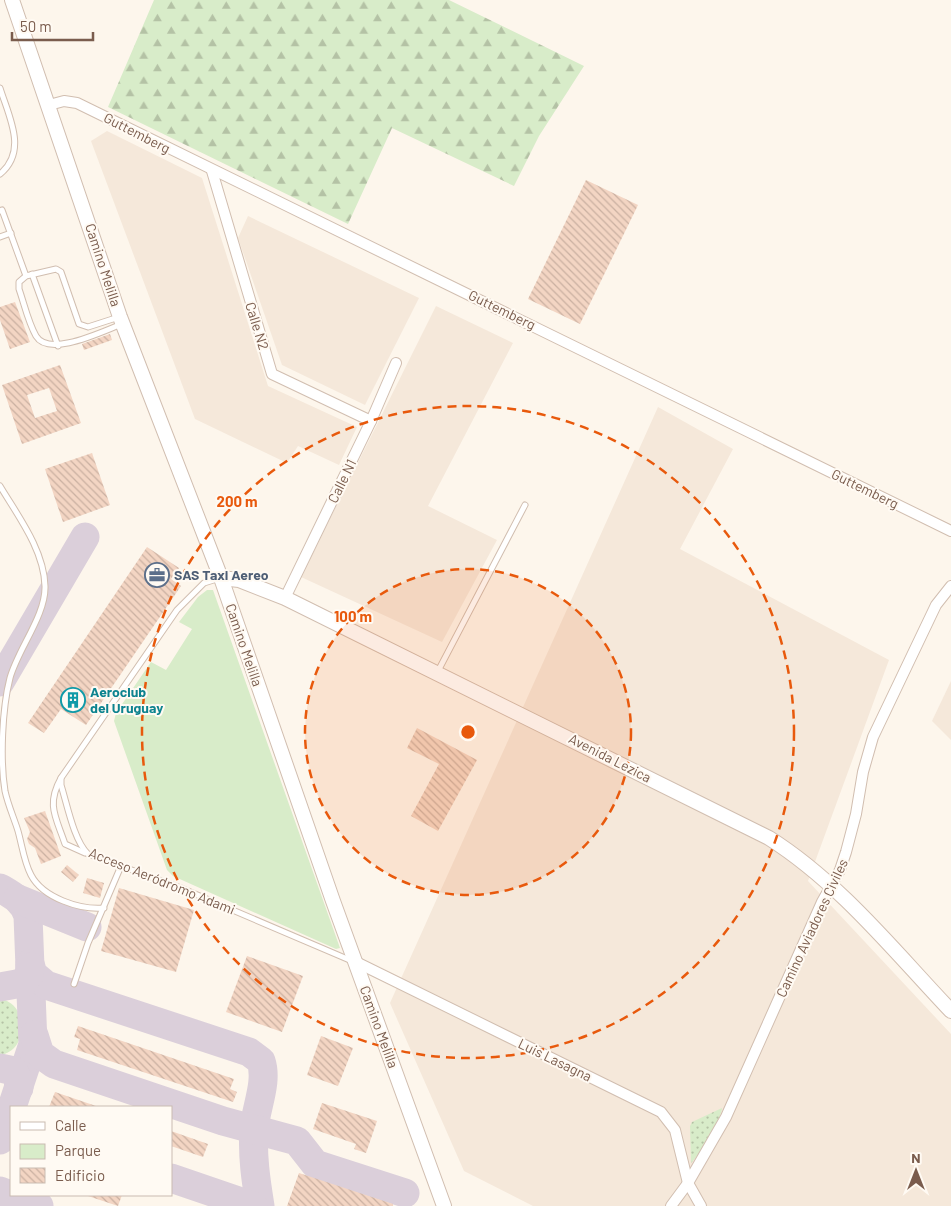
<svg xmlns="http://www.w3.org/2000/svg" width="951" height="1206" viewBox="0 0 951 1206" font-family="Barlow,sans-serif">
<defs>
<pattern id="grass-dots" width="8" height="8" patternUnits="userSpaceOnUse" patternTransform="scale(1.25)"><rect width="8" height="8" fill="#d8ecc9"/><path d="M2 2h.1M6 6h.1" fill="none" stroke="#b4c2a5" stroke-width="1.8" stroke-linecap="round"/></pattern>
<pattern id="forest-firs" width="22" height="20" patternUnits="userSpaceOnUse" patternTransform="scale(1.25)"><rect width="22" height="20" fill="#d8ecc9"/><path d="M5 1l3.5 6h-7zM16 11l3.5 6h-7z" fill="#b4c2a5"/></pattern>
<pattern id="building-back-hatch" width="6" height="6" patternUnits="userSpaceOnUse" patternTransform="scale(1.25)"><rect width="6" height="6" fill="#f3d5c3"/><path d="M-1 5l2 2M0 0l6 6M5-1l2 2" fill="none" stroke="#cab0a1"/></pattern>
</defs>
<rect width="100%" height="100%" fill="#fdf6ec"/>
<!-- residential -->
<g fill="#f5e8da">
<path d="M107,131L202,178L268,386L357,427L339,465L298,446L287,463L195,419L91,141Z"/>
<path d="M248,216L419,298L365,405L282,365L238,238Z"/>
<path d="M436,306L513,343L428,506L497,540L442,642L301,577Z"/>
<path d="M658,407L733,449L680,549L889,660L808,881L951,1034V1206H533L464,1171L390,1003Z"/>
<path d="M951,681V740L932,721Z"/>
</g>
<!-- grass -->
<g fill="url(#grass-dots)">
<path d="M0,999C29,1003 29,1051 0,1055Z"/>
<path d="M722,1108C722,1117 699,1156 691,1163L690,1126L692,1122Z"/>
</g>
<!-- forest -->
<path fill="url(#forest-firs)" d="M154,0H449L584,66L539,136L514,186L392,128L348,224L108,107Z"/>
<!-- park -->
<path fill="#d8ecc9" d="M207,590H213L340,948L336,949L173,876L167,870L114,721L116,713L151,662L166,670L192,629L179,622L198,597Z"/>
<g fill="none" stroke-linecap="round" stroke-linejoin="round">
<!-- taxiway -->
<g stroke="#dbcfda" stroke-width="29">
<path d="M0,682L85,537"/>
<path d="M0,888C12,895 24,901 28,916L33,1044L12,1107"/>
<path d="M18,899L87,927"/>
<path d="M30,964L33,974L46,985L249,1052L261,1061C268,1082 256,1107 254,1129C252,1155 256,1181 260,1206"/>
<path d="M0,987L22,983L29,975L30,967"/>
<path d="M34,1035L40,1054L54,1064L223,1121L297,1141L315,1164L405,1193"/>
<path d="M0,1068L14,1071L18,1079L19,1088"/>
<path d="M0,1140L11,1108"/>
<path d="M171,1178L253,1206"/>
<path d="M0,1191L39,1206"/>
</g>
</g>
<!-- building -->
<g fill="url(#building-back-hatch)" fill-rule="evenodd">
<path d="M586,180L638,205L580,324L528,299Z"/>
<path d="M15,302L30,342L10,349L0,320V307Z"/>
<path d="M110,334L112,340L84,350L82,344Z"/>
<path d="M60,365L81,423L22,444L2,385ZM49,388L57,411L35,418L27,395Z"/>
<path d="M92,453L110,505L63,522L45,469Z"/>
<path d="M147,547L179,568L171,579L181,586L86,725L61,709L44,733L28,723Z"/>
<path d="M417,728L477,760L438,831L411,816L439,764L407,748Z"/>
<path d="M45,811L61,856L41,864L35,848L29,844L27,839L30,832L24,818Z"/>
<path d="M67,865L79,875L73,882L61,872Z"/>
<path d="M87,878L104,883L100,898L83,893Z"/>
<path d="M119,888L194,910L176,972L101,951Z"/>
<path d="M247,956L303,976L282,1032L226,1012Z"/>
<path d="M78,1026L234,1079L230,1089L237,1092L233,1102L77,1050L80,1039L74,1037Z"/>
<path d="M321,1036L353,1048L338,1086L307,1075Z"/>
<path d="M55,1092L96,1106V1107H49Z"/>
<path d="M322,1103L377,1121L366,1153L354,1149L356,1144L313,1129Z"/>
<path d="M171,1131L208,1144L203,1157L171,1146Z"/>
<path d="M299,1173L393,1204V1206H287Z"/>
<path d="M85,1195H122L118,1206Z"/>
</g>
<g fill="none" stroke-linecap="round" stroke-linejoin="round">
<defs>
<g id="service">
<path d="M0,88C9,117 28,151 0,174"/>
<path d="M0,211L2,210L26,276"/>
<path d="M0,237L11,233"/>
<path d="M32,274L58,346"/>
<path d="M119,317L88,327L79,324L61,272L56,269L26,276L19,282V289C24,303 28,322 36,336C49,358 103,331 122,324"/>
<path d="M0,486C18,516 44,550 45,586C46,615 18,649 10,678C2,709 0,760 5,791C8,805 14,818 18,831C22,845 24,862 31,875C43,898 80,910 104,908"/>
<path d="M220,578L204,583L177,610L61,778V785C67,804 74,841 88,854L181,888L352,961"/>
<path d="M437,673L525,505"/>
<path d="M61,778C46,805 56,817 65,844L85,853"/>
<path d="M74,984L88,943L121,866"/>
</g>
<g id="minor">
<path d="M49,105L64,101L77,103L951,531"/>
<path d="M212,171L272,374L371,421"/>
<path d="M285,598L371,421L396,363"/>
<path d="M356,962L661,1112L675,1130L688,1183L701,1206"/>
<path d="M671,1206L688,1183L726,1117L822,902L840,870L846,852L856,814L863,772L873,737L936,605L951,586"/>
</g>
<g id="tertiary">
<path d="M12,0L120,317L221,578L333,901L444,1206"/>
<path d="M221,578L239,580L285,598L769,838C840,883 894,951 951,1011"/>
</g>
</defs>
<!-- service casing -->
<use href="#service" stroke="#d1beb0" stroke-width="7"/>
<!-- minor casing -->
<use href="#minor" stroke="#d1beb0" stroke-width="12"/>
<!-- tertiary casing -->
<use href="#tertiary" stroke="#d1beb0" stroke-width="16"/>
<!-- service -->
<use href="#service" stroke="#fff" stroke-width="5"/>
<!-- minor -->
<use href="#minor" stroke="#fff" stroke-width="10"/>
<!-- tertiary -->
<use href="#tertiary" stroke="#fff" stroke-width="14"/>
</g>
<!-- distance rings -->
<circle cx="468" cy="732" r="163" fill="#e8590c" fill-opacity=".12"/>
<g fill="none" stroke="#e8590c" stroke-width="2.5" stroke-dasharray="9 6">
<circle cx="468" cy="732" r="163"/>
<circle cx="468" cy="732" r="326"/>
</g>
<!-- icons -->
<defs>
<symbol id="office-ring" viewBox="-11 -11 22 22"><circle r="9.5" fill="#fffaf3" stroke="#5c6f8a" stroke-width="1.5"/><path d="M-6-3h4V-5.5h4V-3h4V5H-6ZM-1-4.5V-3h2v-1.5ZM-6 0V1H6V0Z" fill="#5c6f8a"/></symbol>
<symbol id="building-ring" viewBox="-11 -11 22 22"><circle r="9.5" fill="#fffaf3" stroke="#0f9aa8" stroke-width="1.5"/><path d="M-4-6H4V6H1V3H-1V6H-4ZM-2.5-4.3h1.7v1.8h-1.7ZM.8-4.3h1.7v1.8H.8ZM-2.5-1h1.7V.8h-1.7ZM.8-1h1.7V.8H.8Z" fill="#0f9aa8"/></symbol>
</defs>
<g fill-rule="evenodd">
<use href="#office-ring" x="143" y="561" width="28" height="28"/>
<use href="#building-ring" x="59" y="686" width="28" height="28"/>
</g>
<g text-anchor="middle" stroke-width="4" stroke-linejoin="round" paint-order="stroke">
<!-- street labels -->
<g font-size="14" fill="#7a5c4d" stroke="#fffaf3">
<text transform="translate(137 133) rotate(27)" y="5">Guttemberg</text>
<text transform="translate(103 265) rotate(72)" y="5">Camino Melilla</text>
<text transform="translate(502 310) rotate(26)" y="5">Guttemberg</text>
<text transform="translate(257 326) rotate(73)" y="5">Calle N2</text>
<text transform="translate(342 481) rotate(-64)" y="5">Calle N1</text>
<text transform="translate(865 489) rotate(26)" y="5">Guttemberg</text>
<text transform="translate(244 645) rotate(71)" y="5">Camino Melilla</text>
<text transform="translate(610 758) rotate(27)" y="5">Avenida Lezica</text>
<text transform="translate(162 881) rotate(22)" y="5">Acceso Aeródromo Adami</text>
<text transform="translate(812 928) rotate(-65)" y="5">Camino Aviadores Civiles</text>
<text transform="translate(379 1027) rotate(70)" y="5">Camino Melilla</text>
<text transform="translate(555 1060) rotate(26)" y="5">Luis Lasagna</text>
</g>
<!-- service labels -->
<g font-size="14" font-weight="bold" fill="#4e5e75" stroke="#fffaf3" text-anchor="start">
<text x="174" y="580">SAS Taxi Aereo</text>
</g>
<!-- culture labels -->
<g font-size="14" font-weight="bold" fill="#0d838f" stroke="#fffaf3" text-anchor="start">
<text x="90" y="697">Aeroclub<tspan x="90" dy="16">del Uruguay</tspan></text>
</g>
</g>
<circle cx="468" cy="732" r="8" fill="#e8590c" stroke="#fffaf3" stroke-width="2.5"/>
<g font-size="15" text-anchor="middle" font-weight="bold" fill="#e8590c" stroke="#fffaf3" stroke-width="4" stroke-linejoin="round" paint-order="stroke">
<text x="237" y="507">200 m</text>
<text x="353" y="622">100 m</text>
</g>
<!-- legend -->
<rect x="10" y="1106" width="162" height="90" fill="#fffaf3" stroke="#cabbb1"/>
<rect x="20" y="1122" width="25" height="8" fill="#ffffff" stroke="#cabbb1"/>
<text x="55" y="1131" font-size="15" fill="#7a5c4d">Calle</text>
<rect x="20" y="1144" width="25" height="15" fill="#d8ecc9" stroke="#cabbb1"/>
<text x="55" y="1156" font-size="15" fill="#7a5c4d">Parque</text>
<rect x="20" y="1168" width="25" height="15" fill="url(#building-back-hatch)" stroke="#cabbb1"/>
<text x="55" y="1181" font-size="15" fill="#7a5c4d">Edificio</text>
<!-- north arrow -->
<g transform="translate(916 1171)" stroke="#fffaf3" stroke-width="4" paint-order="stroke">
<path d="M0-4L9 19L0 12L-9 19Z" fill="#7a5c4d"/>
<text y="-8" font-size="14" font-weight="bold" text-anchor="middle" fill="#7a5c4d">N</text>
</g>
<!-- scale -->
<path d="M12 32v8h81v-8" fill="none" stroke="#7a5c4d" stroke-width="2.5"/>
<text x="20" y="32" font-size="15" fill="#7a5c4d" stroke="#fffaf3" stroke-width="4" paint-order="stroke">50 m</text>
</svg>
